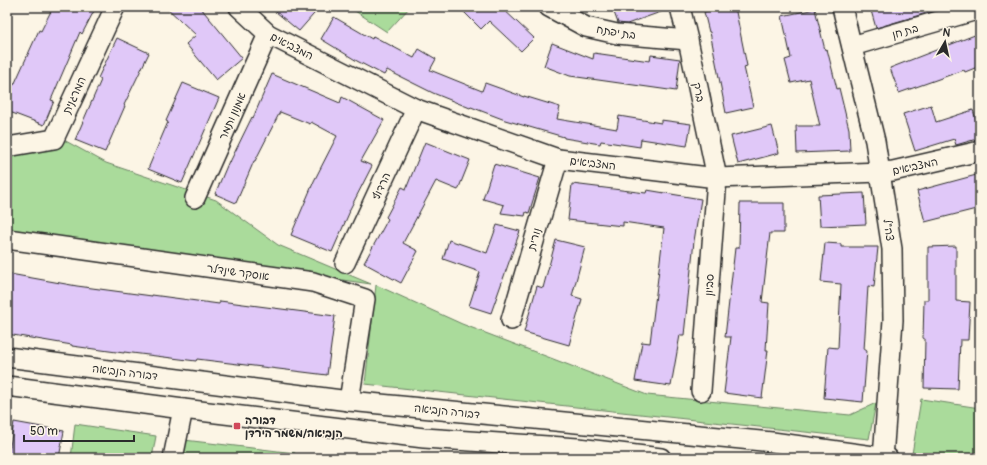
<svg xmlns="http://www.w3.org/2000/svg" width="987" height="465" viewBox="0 0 987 465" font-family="Pangolin,'Playpen Sans Hebrew',sans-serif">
<rect width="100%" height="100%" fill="#fcf5e5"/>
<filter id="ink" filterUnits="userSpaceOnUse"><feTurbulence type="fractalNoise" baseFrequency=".025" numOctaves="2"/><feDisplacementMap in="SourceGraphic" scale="8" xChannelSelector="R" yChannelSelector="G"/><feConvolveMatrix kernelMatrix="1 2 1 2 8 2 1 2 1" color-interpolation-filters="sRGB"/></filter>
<g filter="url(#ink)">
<!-- green -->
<g fill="#aadb9b" stroke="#6a8363">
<path d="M349,7H410L387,32Z"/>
<path d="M51,133L106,163L216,200L278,245L371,284L7,233V141Z"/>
<path d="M376,285L462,324L647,395L850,415L876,403L869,439L365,384Z"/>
<path d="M921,399L980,408V458H926L912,454Z"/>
<path d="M75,424L156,436L152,458H71Z"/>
<path d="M184,440L295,453L294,458H181Z"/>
</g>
<!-- building -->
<g fill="#e0c8f8" stroke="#2b2b2b">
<path d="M53,7H96L82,34L80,32L51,100L54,101L44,125L7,111V102H9L7,83L14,85L39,30L41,31Z"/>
<path d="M166,7H200L242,58L216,80L186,44L196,35Z"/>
<path d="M270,7H320L299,31Z"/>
<path d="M459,7H501L534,38L521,51L489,21L481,29Z"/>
<path d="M612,7H669V9L627,24L618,23Z"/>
<path d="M725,7H735L747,66L744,67L753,107L726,113L710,32H709L704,12Z"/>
<path d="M870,7H940V9L876,28Z"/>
<path d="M815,9L825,50L827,49L837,89L839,88L849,129L850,151L797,153L796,126H820L809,79L791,83L785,60L791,58L782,16Z"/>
<path d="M334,17L372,39L373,36L414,58L419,49L436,59L430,70L482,91L485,83L524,97V96L560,107L557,119L617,129L619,116L661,123V120L691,124L687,146L641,139L640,147L601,141L600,144L564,138V137L505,120L471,107L470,108L433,93L387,70L384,75L357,61L321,39Z"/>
<path d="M980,33V66L965,72L964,70L899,93L890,68Z"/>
<path d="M117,38L149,53L124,105L125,106L105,152L75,140L101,80L98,78Z"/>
<path d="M552,43L593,59L594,53L650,61L651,55L680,59L676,91L570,76L544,66Z"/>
<path d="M272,74L340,103L342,97L384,120L361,161L372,166L349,211H350L332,252L291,235L314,181L337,136L311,122L310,124L280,112L255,161H254L236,203L215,194L229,161L230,162L252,117L253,118Z"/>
<path d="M183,83L219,98L182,183L148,169L168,122L166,121Z"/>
<path d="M931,105L936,122L973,110L980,132V138L956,145L954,139L915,151L903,114Z"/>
<path d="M772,126L779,153L738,164L731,136Z"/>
<path d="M425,142L470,160L458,190L436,181L403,243L418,251L401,283L364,263L388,219L386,217L402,187L406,189Z"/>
<path d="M494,164L540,178L529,213L526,212L525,216L501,213L504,205L483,199Z"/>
<path d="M980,174V208L925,222L917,191Z"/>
<path d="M572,184L646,193L647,190L701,199L694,241L684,335H680L671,386L635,381L642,342L650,343L664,228L623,222V226L568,220Z"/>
<path d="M864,193L866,224L820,226L818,195Z"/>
<path d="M740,203H784V233H770L762,302L769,303L766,350H768L762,398L724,393L731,337H725L735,248H739Z"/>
<path d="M497,225L520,231L491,313L469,306L480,272L443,259L449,240L487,253Z"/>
<path d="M556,240L585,247L572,296L582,299L569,345L524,332L537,286L543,288Z"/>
<path d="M825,243L841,244V247H878L874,287L868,286L864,350H867L863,402L824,398L828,347L838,348L841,284L821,282Z"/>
<path d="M956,246V301L970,302L968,340H960L958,389L924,388L925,339H923L924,300H928V247Z"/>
<path d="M10,274L77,286L152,296V295L219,304L220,301L335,316L327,375L197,359L196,361L124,352V353L72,346V345L7,334V290Z"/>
<path d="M14,422L64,431L59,458H8Z"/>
</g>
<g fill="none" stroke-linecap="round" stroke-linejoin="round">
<defs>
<g id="minor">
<path d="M239,7L268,34L416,109L558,159L717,178L881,172L893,171L980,151"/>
<path d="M549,7L586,27L617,34L688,40"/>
<path d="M680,7L688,40L717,178L701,391"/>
<path d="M842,7L875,141L892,249L893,320L883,458"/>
<path d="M852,46L980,9"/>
<path d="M7,147L54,139L115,7"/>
<path d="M195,198L268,34"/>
<path d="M7,239L313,282L365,299L349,401"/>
<path d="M345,263L416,109"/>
<path d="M511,320L558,159"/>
<path d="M7,357L349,401L772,442L888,458"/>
<path d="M7,386L183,409L424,438L578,448L661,458"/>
<path d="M173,458L183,409"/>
</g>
</defs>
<!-- minor casing -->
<use href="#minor" stroke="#2b2b2b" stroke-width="22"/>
<!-- minor -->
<use href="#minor" stroke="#fcf5e5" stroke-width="19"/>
</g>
</g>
<!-- markers -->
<rect fill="#d1495b" stroke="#fcf5e5" stroke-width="1.5" x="233" y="422" width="8" height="8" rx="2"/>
<g text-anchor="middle" stroke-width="3" stroke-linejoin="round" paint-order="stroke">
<!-- street labels -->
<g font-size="11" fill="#2b2b2b" stroke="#fcf5e5">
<text transform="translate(905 31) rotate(-16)" y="4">בת חן</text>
<text transform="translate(616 32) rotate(9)" y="4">בת יפתח</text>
<text transform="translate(292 46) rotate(27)" y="4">המצביאים</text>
<text transform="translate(699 92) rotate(78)" y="4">ברק</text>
<text transform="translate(74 95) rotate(-65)" y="4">המרגנית</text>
<text transform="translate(232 116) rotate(-66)" y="4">אמנון ותמר</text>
<text transform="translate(593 163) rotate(7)" y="4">המצביאים</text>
<text transform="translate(915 166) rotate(-12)" y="4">המצביאים</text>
<text transform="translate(381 186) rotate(-65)" y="4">הרדוף</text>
<text transform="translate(889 230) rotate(82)" y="4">צה"ל</text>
<text transform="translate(534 239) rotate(-74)" y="4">נורית</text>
<text transform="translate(238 272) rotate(8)" y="4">אוסקר שינדלר</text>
<text transform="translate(709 285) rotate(-86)" y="4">סביון</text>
<text transform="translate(125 372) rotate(7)" y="4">דבורה הנביאה</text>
<text transform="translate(447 411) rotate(6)" y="4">דבורה הנביאה</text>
</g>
<!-- poi labels -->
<g font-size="11" font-weight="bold" fill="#2b2b2b" stroke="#fcf5e5" text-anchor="start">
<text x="245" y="424">דבורה<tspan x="245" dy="13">הנביאה/משמר הירדן</tspan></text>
</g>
</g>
<!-- margin -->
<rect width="987" height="465" fill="none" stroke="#fcf5e5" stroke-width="24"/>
<rect x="12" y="12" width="963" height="441" fill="none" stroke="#2b2b2b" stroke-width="1.5" filter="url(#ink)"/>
<!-- north arrow -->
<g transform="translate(945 42) rotate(9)" stroke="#fcf5e5" stroke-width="3" paint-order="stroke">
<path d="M0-3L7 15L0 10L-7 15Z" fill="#2b2b2b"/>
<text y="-6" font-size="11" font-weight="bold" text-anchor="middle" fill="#2b2b2b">N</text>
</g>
<!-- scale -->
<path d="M24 435v6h110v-6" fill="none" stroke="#2b2b2b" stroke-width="2"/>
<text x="30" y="435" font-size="12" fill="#2b2b2b" stroke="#fcf5e5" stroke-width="3" paint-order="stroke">50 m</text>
</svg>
